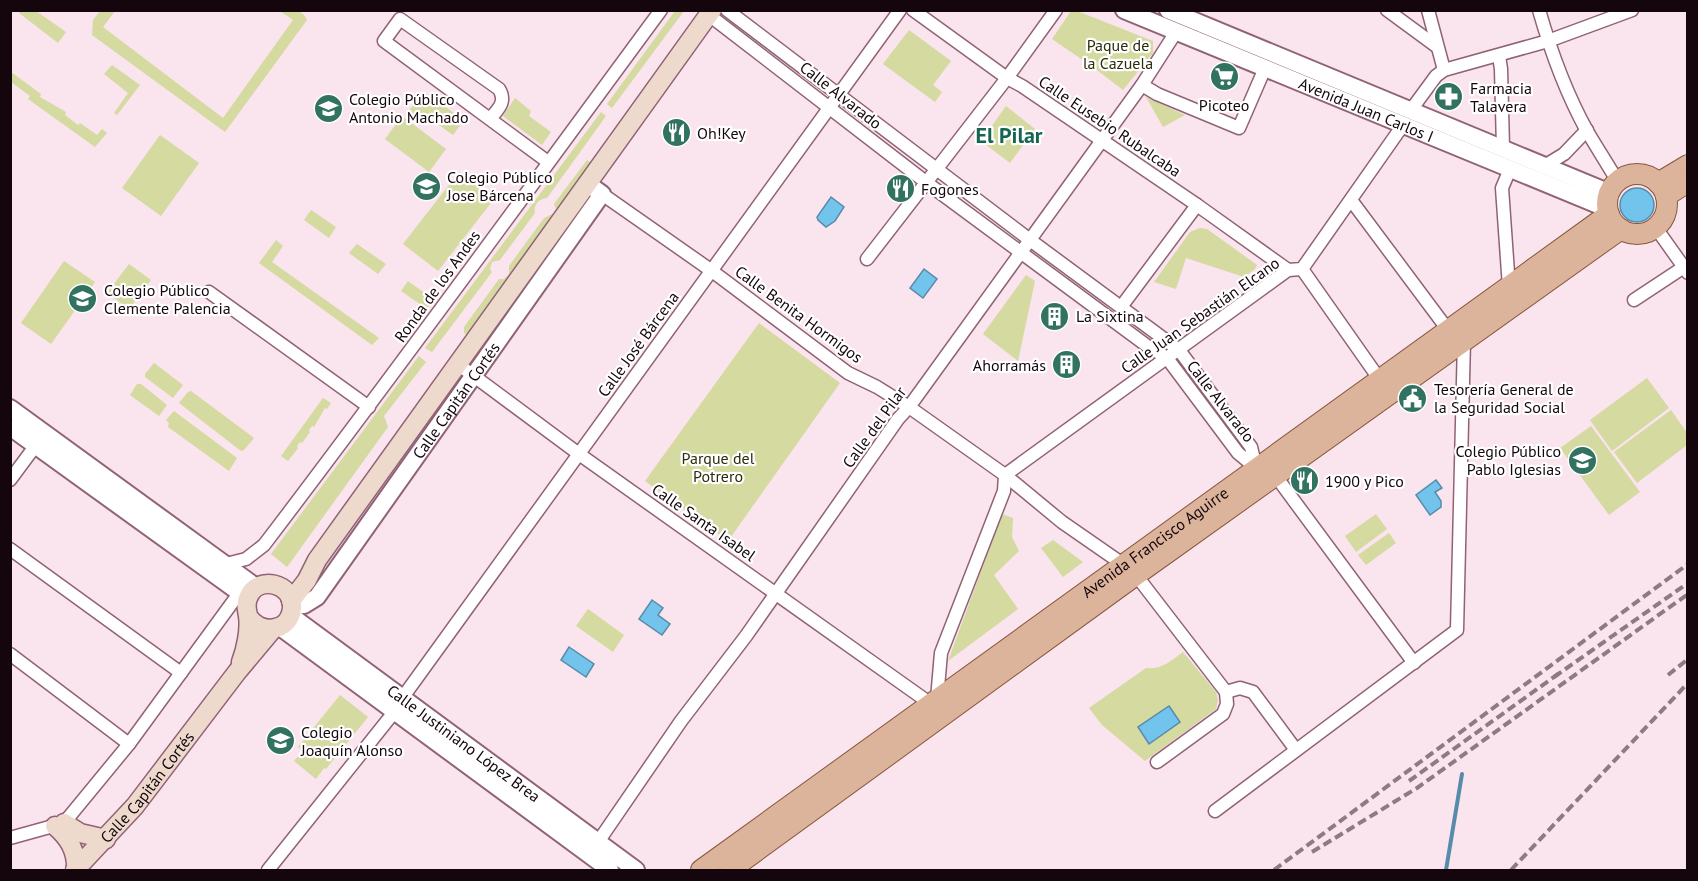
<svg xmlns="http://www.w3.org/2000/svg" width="1698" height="881" viewBox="0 0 1698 881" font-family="'PT Sans',sans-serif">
<rect width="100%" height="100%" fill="#fae4ed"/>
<!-- green -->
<g fill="#d4daa0">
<path d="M21,11H36L66,32L58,43L19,13Z"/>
<path d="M100,11H115L103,27L223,118L293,20L280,11C291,10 303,9 307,20L225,132L92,35L93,20Z"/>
<path d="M675,11H684L612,108L607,104Z"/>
<path d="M1071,11H1077L1153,41V53L1123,90L1093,67L1052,39Z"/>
<path d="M909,30L951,61L933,85L942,92L935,102L883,64Z"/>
<path d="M112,65L140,85L117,115L114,113L128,93L104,74Z"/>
<path d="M11,72L41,94L40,97L66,112L65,115L78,125L80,123L97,135L102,129L107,133L95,147L28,99L30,96L11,82Z"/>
<path d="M427,94L464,120L453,135L429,118L423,125L410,116L411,114L408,112L420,96L423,98Z"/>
<path d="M1146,97L1185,115L1163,127Z"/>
<path d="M515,98L531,111L529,116L551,132L542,145L503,116Z"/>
<path d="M1006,106L1035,129L1010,163L981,141Z"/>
<path d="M601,112L606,116L547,198C539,199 533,204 535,213L500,260L492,262L490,269L492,272L432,352L425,348Z"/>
<path d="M402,116L446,149L429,172L385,139Z"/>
<path d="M160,135L199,163L161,216L122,188Z"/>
<path d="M587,160L593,164L469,336L464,333V327L499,279H504L509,274V266L544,218L554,213L556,209L554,204Z"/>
<path d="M459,172L494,199L438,271L403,244Z"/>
<path d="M311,210L336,227L329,238L304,220Z"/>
<path d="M1200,228L1207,229L1253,262L1257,265L1255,269L1244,277L1186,258L1176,289L1154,282L1190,232Z"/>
<path d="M276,240L283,246L272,262L379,338L372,345L259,263Z"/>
<path d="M357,244L386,264L378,274L349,253Z"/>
<path d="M64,261L95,282L51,344L21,323Z"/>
<path d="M129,264L151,280L129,309L107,293Z"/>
<path d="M1026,275L1035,281L1018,361L983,334Z"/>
<path d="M408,281L433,299L427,309L401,291Z"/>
<path d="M759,323L840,383L728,541L645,481Z"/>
<path d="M419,356L426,362L384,416L388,427L287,567L271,554Z"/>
<path d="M154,363L183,385L173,398L145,377V374Z"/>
<path d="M1647,378L1669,408L1612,451L1590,420Z"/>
<path d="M137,384H141L167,405L159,416L130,395Z"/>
<path d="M191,391L254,438L244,450L241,451L179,403L188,392Z"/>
<path d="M323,398L331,403L327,409L325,408L314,427L312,426L309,430L310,432L302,443L300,442L297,446L298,448L288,461L281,456Z"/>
<path d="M1671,410L1687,433V445L1637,483L1614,452Z"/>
<path d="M174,411L237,458L229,471L168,427L169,423L166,420Z"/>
<path d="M1591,426L1640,492L1609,515L1560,448Z"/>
<path d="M1002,514L1013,518L1012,537L1019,551L994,575L1018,609L948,661Z"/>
<path d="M1376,514L1387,529L1356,552L1345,536Z"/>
<path d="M1389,533L1396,543L1366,565L1358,555Z"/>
<path d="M1053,540L1083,562L1063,577L1041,548Z"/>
<path d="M588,609L624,635L613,652L576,626Z"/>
<path d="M1183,652L1216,692L1218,700L1216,709L1145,761L1102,725L1089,708L1146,668C1161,670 1171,661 1183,652Z"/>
<path d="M340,695L368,717L326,769L324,768L316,779L294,761L303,751L298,747Z"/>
</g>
<!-- water -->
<g fill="#73c4ed" stroke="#578baa" stroke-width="1.5">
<circle cx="1637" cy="205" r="17"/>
<path d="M831,197L844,207L835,221L826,227L818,220L817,217Z"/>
<path d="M924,269L937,279L923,298L910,288Z"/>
<path d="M1436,480L1442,488L1435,492L1441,501V507L1430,515L1416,495Z"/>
<path d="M652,600L663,608L658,615L670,624L662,635L639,619Z"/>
<path d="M569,647L594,664L586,677L561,660Z"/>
<path d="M1169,706L1180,722L1149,744L1138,727Z"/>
</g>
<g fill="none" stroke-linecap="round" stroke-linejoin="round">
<!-- stream -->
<path stroke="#578baa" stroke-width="4" d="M1446,870L1462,774"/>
<defs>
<g id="minor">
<path d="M727,10L1030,240L1179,350L1251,447L1256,468"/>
<path d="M913,10L1007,78L1022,86L1197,205L1288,270"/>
<path d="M1387,10L1436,46"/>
<path d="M1428,10L1444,70"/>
<path d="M1539,10C1551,52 1566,93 1587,131C1597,148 1608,165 1618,182"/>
<path d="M709,15L927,183L1146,345L1167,358L1238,453L1256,468"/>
<path d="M1499,56L1501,69L1503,148"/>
<path d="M1142,85L1157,94L1239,128L1265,68"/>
<path d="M1411,110L1436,76L1444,70L1548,41L1632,10"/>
<path d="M490,119C498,109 507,102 499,89L400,19L384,41L548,162"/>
<path d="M1546,165L1564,154L1587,130"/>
<path d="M602,194L712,271L848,373L877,387L909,407L1005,475L1062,522L1124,565"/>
<path d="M1351,200L1448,330"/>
<path d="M1656,228L1688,273"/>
<path d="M867,259L1007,78L1056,10"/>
<path d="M1302,269L1380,380"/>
<path d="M1509,287L1502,188L1510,169"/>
<path d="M209,292L369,407"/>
<path d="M1634,300L1684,267"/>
<path d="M1121,307L1197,205"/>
<path d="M459,365L579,454L931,704"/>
<path d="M1275,475L1414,663"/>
<path d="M10,480L36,445"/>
<path d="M10,549L181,673"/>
<path d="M226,564L246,559L264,545C399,368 529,189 661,10"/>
<path d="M1136,575L1226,692L1240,688L1253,692L1296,750"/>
<path d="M10,654L129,744"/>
<path d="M403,697L900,10"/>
<path d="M937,699L941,653L1004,491L1005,475L1288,270L1302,269L1403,125"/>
<path d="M1157,762L1223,714L1227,704L1226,692"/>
<path d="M1215,811L1457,630L1464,340"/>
<path d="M10,838L64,823L129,744L240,592"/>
<path d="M598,842L681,721L746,636L898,419L909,407L1142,85L1176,32"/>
<path d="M268,870L395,711"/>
</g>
<g id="tertiary">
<path id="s1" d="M1124,10L1608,209"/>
<path d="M1168,10L1610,193"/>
<path d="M10,408L256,587"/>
<path d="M10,427L247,598"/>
<path id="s2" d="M292,606L304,605L317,597L602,194L588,184"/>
<path id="s3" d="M290,615L636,870"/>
<path d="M280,627L610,870"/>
</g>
<g id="secondary">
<path d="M291,601L307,580L317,560L712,10"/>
<path d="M241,662C246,649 250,630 248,616C247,609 245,605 248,598C257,574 294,583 292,608C290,633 259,635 248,616"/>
<path d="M64,823L80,833L106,839"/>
<path d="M55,826C69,838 77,851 76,870"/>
<path id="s4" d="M75,870L135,806L237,672L273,629"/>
</g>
<g id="primary">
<circle cx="1637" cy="204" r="30"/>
<path d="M1658,183L1688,165"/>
<path d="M1666,196L1688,182"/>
<path id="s5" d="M701,870L1609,214"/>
<path d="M730,870L1136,575L1621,229"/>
</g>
</defs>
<!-- minor casing -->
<use href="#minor" stroke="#916276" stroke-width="15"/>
<!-- tertiary casing -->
<use href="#tertiary" stroke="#916276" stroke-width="20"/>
<!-- secondary casing -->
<use href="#secondary" stroke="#916276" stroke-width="21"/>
<!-- primary casing -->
<use href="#primary" stroke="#87573e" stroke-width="22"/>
<!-- minor -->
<use href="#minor" stroke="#fff" stroke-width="12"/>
<!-- tertiary -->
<use href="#tertiary" stroke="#fff" stroke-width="16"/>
<!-- secondary -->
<use href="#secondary" stroke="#eedacd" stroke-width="18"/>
<!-- primary -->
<use href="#primary" stroke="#dcb49b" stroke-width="20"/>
<!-- rail -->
<g stroke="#8d7a82" stroke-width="4" stroke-dasharray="9 4.5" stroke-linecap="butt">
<path d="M1668,675L1688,659"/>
<path d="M1554,677L1688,583"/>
<path d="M1409,781L1561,672"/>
<path d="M1312,852L1417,788L1688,594"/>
<path d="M1274,870L1688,564"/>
<path d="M1511,870L1688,683"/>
</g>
</g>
<!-- icons -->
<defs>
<symbol id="supermarket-disc" viewBox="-11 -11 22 22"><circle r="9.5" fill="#327260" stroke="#fff"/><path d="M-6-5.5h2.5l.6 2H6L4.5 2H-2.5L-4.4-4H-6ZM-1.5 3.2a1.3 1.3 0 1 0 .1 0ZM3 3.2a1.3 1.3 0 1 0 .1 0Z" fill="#fff"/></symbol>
<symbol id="pharmacy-disc" viewBox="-11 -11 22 22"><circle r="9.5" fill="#327260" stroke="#fff"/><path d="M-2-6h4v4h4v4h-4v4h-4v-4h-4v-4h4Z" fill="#fff"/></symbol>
<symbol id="school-disc" viewBox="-11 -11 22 22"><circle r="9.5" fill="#327260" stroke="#fff"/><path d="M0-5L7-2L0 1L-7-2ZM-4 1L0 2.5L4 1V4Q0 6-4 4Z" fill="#fff"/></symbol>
<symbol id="restaurant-disc" viewBox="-11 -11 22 22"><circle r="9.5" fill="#327260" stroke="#fff"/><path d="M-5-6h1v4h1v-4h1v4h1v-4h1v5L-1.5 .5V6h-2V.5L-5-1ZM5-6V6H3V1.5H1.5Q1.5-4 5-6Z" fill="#fff"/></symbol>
<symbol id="building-disc" viewBox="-11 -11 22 22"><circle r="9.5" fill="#327260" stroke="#fff"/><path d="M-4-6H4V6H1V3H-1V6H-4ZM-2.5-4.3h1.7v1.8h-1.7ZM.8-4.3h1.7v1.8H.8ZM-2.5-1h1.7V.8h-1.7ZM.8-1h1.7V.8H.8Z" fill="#fff"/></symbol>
<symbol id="civic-disc" viewBox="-11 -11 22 22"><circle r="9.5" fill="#327260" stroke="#fff"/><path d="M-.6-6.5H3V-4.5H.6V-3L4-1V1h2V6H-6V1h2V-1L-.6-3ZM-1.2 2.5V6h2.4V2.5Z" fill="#fff"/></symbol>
</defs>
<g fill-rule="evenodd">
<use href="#supermarket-disc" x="1208" y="60" width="33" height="33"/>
<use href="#pharmacy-disc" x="1432" y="80" width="33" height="33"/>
<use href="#school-disc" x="312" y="92" width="33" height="33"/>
<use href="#restaurant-disc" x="660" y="116" width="33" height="33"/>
<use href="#school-disc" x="410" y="170" width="33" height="33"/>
<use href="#restaurant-disc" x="884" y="172" width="33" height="33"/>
<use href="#school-disc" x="66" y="282" width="33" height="33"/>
<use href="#building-disc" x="1038" y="300" width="33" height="33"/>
<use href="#building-disc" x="1050" y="348" width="33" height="33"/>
<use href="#civic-disc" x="1396" y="382" width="33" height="33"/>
<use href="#school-disc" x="1566" y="444" width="33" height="33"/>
<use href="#restaurant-disc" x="1288" y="464" width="33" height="33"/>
<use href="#school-disc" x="264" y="724" width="33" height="33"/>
</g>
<g text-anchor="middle" stroke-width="4.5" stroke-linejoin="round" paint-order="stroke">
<!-- park labels -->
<g font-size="16" fill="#2b2c0a" stroke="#fff">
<text x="1118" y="51">Paque de<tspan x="1118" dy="18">la Cazuela</tspan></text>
<text x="718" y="464">Parque del<tspan x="718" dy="18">Potrero</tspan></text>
</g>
<!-- poi labels -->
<g font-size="16" fill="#15060d" stroke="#fff" text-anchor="start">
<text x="1470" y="94">Farmacia<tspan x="1470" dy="18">Talavera</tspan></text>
<text x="349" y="105">Colegio Público<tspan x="349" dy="18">Antonio Machado</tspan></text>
<text x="1224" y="111" text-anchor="middle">Picoteo</text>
<text x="697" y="139">Oh!Key</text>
<text x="447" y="183">Colegio Público<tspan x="447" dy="18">Jose Bárcena</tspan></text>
<text x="921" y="195">Fogones</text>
<text x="104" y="296">Colegio Público<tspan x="104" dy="18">Clemente Palencia</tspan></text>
<text x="1076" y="322">La Sixtina</text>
<text x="1046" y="371" text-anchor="end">Ahorramás</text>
<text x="1434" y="395">Tesorería General de<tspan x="1434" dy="18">la Seguridad Social</tspan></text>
<text x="1561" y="457" text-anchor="end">Colegio Público<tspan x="1561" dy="18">Pablo Iglesias</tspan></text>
<text x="1325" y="487">1900 y Pico</text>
<text x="301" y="738">Colegio<tspan x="301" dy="18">Joaquín Alonso</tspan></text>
</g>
<!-- street labels -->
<g font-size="16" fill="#15060d" stroke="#fff">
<text transform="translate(841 95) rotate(38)" y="6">Calle Alvarado</text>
<text dy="6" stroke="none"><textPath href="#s1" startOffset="262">Avenida Juan Carlos I</textPath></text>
<text transform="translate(1110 126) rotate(34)" y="6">Calle Eusebio Rubalcaba</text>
<text transform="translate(437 286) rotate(-54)" y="6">Ronda de los Andes</text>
<text transform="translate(799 314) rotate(36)" y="6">Calle Benita Hormigos</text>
<text transform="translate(1200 315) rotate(-35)" y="6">Calle Juan Sebastián Elcano</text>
<text transform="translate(638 344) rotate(-54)" y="6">Calle José Bárcena</text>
<text dy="6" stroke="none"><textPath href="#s2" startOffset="268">Calle Capitán Cortés</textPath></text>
<text transform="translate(1221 401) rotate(52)" y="6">Calle Alvarado</text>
<text transform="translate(874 427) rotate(-54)" y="6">Calle del Pilar</text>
<text transform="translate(704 522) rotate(35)" y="6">Calle Santa Isabel</text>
<text dy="6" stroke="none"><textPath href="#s5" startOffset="560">Avenida Francisco Aguirre</textPath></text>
<text dy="6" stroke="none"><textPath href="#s3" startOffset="216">Calle Justiniano López Brea</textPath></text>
<text dy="6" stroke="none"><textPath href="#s4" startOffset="110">Calle Capitán Cortés</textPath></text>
</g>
<!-- district labels -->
<g font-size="22" font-weight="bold" fill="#166551" stroke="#fff">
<text x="1009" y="143">El Pilar</text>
</g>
</g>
<!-- border -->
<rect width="1698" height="881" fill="none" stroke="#15060d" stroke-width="24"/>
</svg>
